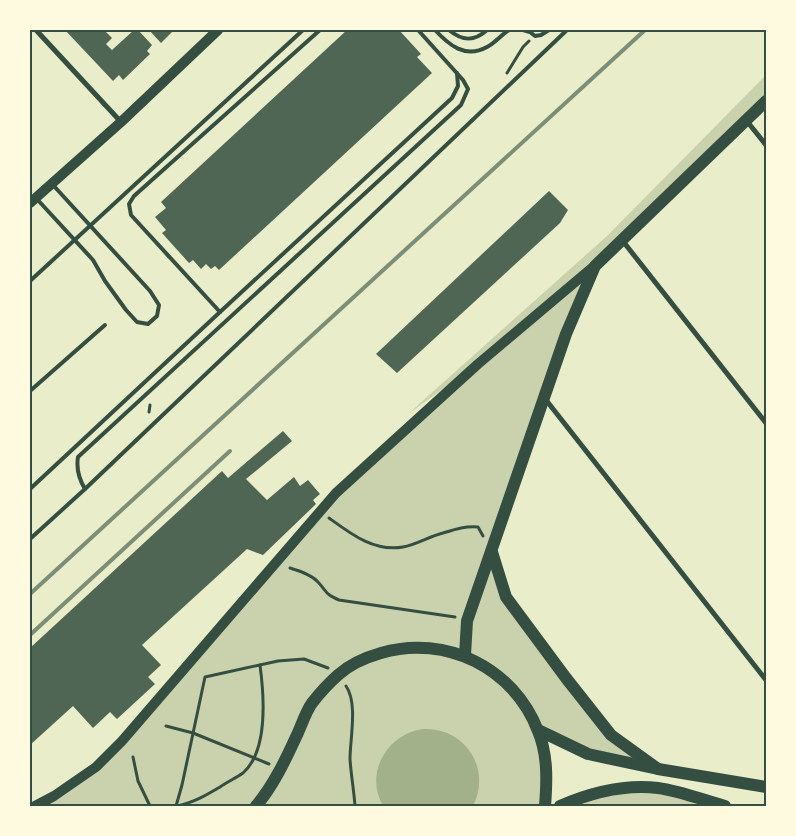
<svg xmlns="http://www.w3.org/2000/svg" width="796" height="836" viewBox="0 0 796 836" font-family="Rubik,sans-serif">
<rect width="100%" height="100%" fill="#e9edc9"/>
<!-- green -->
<g fill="#cad2ad">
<path d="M766,75V101L595,266L492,552L506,597L611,735L658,769L588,754L538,730L545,806H35L96,767L336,493L472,368L408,414L607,236Z"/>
<path d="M639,787L725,806H560Z"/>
</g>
<!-- water -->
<path fill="#a3b18a" d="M423,729C465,727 492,769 473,806H383C364,773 387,734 423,729Z"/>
<!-- building -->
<g fill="#4f6655">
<path d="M65,30H104L112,38L106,44L112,50L134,30H138L152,45L147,51L150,54L123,80L119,75L113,81Z"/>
<path d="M149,30H174L161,43Z"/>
<path d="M347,30H392L394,32L399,30L421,54L417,57L432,73L219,270L215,266L211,269L206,264L201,269L193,260L189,263L162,233L166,230L155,217L166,208L161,202Z"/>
<path d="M549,191L568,210L560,223L397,373L376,354Z"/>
<path d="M283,431L292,441L246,479L267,500L294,477L300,486L308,480L320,494L313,500L316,504L263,555L247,549L142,645L161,665L148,677L155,684L117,719L110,712L93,728L73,706L30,745V648L222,471L228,478Z"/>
</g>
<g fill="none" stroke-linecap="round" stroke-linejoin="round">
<!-- path -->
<g stroke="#344e41" stroke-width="3">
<path d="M507,73L523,47L529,41"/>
<path d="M149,412L150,405"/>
<path d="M329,518C351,534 374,552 403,547C416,545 430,536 443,533C456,529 465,526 478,527L483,536"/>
<path d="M290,568C300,571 312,575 318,582C328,593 325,594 339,600L455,617"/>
<path d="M346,686C358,703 350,739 350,759C351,775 354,791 355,806"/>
<path d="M166,726L193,733L269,764"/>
<path d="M133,757L138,781L150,806"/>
<path d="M176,806L182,785L205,677L278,661L304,659L328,668"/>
<path d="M178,806C196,801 203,797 220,787C227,782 236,778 243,773C269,750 264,695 260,665"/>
</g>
<!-- service -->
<g stroke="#344e41" stroke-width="4">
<path d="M320,30L134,196L129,204L131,215L220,312L452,98L458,86L457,73"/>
<path d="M435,30C449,45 465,59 487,47C495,43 501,35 509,30"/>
<path d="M449,30C462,41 474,42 487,30"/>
<path d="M523,30L530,32L535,36L541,35L549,30"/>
<path d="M36,198L93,260L105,281L126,310L137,322L148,324L157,316L159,305L150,291L53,185"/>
<path d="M30,281L303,30"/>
<path d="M30,391L105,325"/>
<path d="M30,489L220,312"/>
<path d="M85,489C79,479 76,469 78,457L461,105L468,89L463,80L418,30"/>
<path d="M30,539L85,489L567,30"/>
</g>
<!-- minor -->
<g stroke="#344e41" stroke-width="5">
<path d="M36,30L121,122"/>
<path d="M746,120L766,145"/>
<path d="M622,240L766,423"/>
<path d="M546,400L766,680"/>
</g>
<!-- secondary -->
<g stroke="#344e41" stroke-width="10">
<path d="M30,203L121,122L218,30"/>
<path d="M35,806L54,796L96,767L122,741L336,493L478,364L593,267"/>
</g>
<!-- primary -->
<g stroke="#344e41" stroke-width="12">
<path d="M492,552L506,597L566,678L611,735L658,769"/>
<path d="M465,655L467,621L566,334L595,266L766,101"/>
<path d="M538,730L588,754L658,769L766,787"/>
<path d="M256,806C273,786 285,761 296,737C301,727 305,713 312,703C319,694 329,683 338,675C349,665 367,657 381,653C446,634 514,668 538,731C548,755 547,781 545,806"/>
<path d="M560,806C590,793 624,784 658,788C680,791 703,800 725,806"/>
</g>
<!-- rail -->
<g stroke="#7c8e77" stroke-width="4">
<path d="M30,594L645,30"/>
<path d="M30,635L230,451"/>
</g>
</g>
<!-- border -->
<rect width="796" height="836" fill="none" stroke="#fefae0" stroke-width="62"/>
<rect x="31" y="31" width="734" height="774" fill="none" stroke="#344e41" stroke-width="2"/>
</svg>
